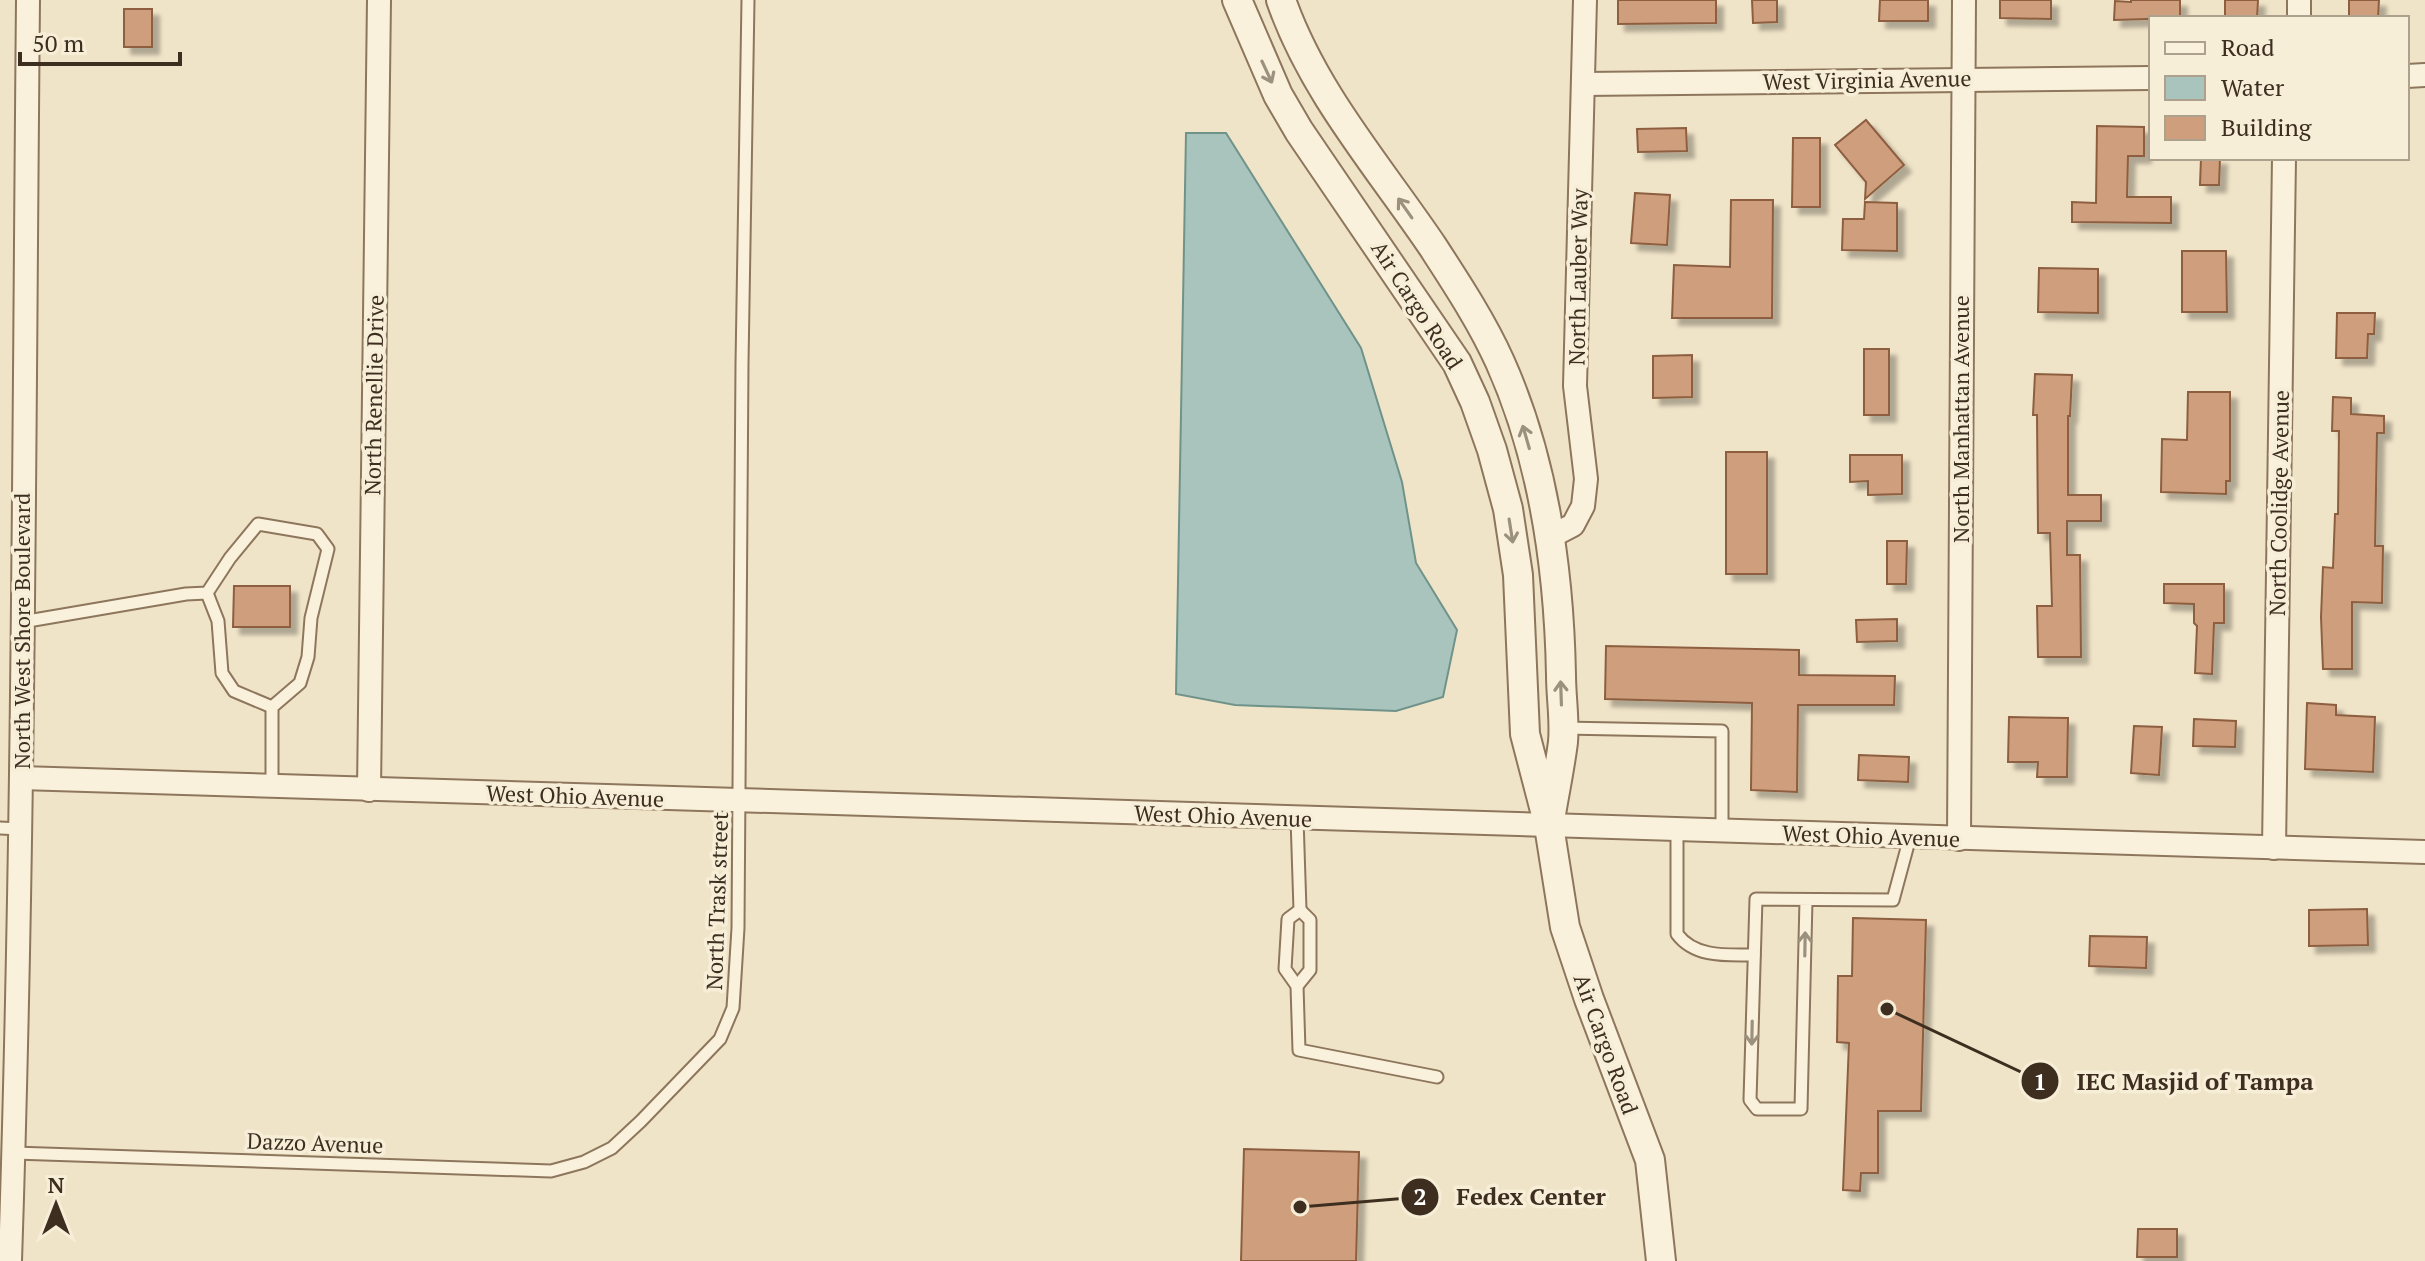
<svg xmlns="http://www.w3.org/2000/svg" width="2425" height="1261" viewBox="0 0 2425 1261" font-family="'PT Serif',serif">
<defs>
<filter id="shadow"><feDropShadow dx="7" dy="7" stdDeviation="2" flood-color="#0004"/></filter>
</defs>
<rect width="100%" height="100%" fill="#f0e4c8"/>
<!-- water -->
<path fill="#a9c4bc" stroke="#6f938a" stroke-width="2" d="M1186,133H1226L1361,348L1402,482L1416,563L1457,630L1443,697L1396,711L1235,705L1176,694Z"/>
<!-- building -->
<g fill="#cf9f7d" stroke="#8d5f41" stroke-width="2" filter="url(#shadow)">
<path d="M1618,0H1716V23L1618,24Z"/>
<path d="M1752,0H1777V22L1753,23Z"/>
<path d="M1880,0H1928V21H1879Z"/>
<path d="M2000,0H2051V19L2000,18Z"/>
<path d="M2131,0H2180V18L2114,20L2115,1L2131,2Z"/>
<path d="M2225,0H2258L2257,18H2225Z"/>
<path d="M2349,0H2379L2378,18H2349Z"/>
<rect x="124" y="9" width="28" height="38"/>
<path d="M1866,120L1904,165L1865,199L1866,182L1835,145Z"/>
<path d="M2097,126L2144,127V156H2128L2127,197H2171V223L2072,222V202L2096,203Z"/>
<path d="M1686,128L1687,151L1638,152L1637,129Z"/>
<path d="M1793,138H1820V207H1792Z"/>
<path d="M2201,158H2220L2219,185H2200Z"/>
<path d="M1635,193L1670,195L1667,245L1631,243Z"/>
<path d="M1731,200H1773L1772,318H1672L1674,265L1730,267Z"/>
<path d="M1865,202L1897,203V251L1842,250L1843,219H1864Z"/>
<path d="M2182,251H2226L2227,312H2182Z"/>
<path d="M2039,268L2098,269V313L2038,312Z"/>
<path d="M2337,313H2375L2374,334H2368L2367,358H2336Z"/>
<rect x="1864" y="349" width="25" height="66"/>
<path d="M1692,355V397L1653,398V356Z"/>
<path d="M2035,374L2072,375L2070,416H2068V495H2101V521H2067V555H2080L2081,657H2038L2037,606H2052L2050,533H2038L2037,415H2033Z"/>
<path d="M2188,392H2230V481H2226V494L2161,492L2162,439L2187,440Z"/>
<path d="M2333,397L2351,398V414L2384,416V433H2377L2375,546H2383L2382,603L2352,602V669H2323L2321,617L2323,567L2333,568L2335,514H2338L2339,431H2332Z"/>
<rect x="1726" y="452" width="41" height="122"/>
<path d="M1850,455H1902V494L1868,495V481L1850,482Z"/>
<path d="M1887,541H1907L1906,584H1887Z"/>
<path d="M2164,584H2224V623H2214L2212,674L2195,673L2197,626L2194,623V604L2164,603Z"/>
<path d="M234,586H290V627H233Z"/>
<path d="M1897,619V641L1857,642L1856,620Z"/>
<path d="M1606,646L1799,650V675L1895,676L1894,705H1798L1797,792L1751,790L1752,703L1605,699Z"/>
<path d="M2307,703L2336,705V715L2375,717L2373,772L2305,769Z"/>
<path d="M2009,717L2068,718L2067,777H2037L2038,762H2008Z"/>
<path d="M2194,719L2236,721L2235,747L2193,746Z"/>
<path d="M2134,726L2162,727L2159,775L2131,773Z"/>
<path d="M1859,755L1909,757L1908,782L1858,780Z"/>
<path d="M2367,909L2368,945L2309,946V910Z"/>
<path d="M1853,918L1926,920L1921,1111H1878V1173H1861L1860,1191L1843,1190L1849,1043L1837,1042L1838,976H1852Z"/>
<path d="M2090,936L2147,937L2146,968L2089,966Z"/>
<path d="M1244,1149L1359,1152L1356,1261H1241Z"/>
<path d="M2138,1229H2177V1257H2137Z"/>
</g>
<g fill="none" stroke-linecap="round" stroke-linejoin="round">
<defs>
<g id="service">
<path d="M207,593L218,621L222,673L234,691L272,707"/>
<path d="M22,622L186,594L207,593L230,558L258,524L317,534L328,549L311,618L308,657L300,683L272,707V787"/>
<path d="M1563,728L1722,731V831"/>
<path d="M1297,818L1300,910L1288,919L1285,969L1297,986L1299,1050L1437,1077"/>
<path d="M0,828L20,829"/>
<path d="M1677,830V934C1695,958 1727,955 1754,955"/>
<path d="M1806,900L1801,1109H1757L1750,1100L1756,899L1893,900L1910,837"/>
<path d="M1297,986L1310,970V920L1300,910"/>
<path d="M14,1153L551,1171L584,1162L612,1148L641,1121L720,1039L733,1008L738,928L742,364L748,0"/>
</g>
<g id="minor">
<path d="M2299,18V0"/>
<path d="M2407,76L2425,75"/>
<path d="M1583,84L2151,78"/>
<path d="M1550,537L1573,525L1583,506L1586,479L1575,386L1585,0"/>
<path d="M21,778L2425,852"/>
<path d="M369,790L379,0"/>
<path d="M1959,839L1964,0"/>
<path d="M2274,848L2284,158"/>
<path d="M10,1261C24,841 24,420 28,0"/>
</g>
<g id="tertiary">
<path d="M1237,0L1278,95L1299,131L1457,363L1475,402L1492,450L1508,509L1518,575L1525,734L1549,826L1565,927L1589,999L1650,1160L1661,1261"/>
<path d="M1281,0C1313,92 1379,167 1433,247C1457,284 1482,322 1500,362C1544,460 1559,569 1561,675C1561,697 1565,720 1563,742C1560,766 1555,790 1551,814"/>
</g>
</defs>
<!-- service casing -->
<use href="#service" stroke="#8d765c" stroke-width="15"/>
<!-- minor casing -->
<use href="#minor" stroke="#8d765c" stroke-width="26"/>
<!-- tertiary casing -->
<use href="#tertiary" stroke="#8d765c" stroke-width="32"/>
<!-- service -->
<use href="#service" stroke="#faf1dc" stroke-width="11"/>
<!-- minor -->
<use href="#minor" stroke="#faf1dc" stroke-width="22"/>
<!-- tertiary -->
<use href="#tertiary" stroke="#faf1dc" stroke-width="28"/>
</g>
<!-- one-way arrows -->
<defs><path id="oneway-shaft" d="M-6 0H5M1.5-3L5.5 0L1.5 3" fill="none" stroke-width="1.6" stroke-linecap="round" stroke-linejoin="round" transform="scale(2)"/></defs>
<g stroke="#9c907e">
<use href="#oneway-shaft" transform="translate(1267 72) rotate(65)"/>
<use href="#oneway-shaft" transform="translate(1405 208) rotate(-125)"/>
<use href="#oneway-shaft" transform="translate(1526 437) rotate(-106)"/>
<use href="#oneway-shaft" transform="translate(1511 531) rotate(81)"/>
<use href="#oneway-shaft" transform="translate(1561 693) rotate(-92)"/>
<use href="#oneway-shaft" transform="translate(1805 944) rotate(-89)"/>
<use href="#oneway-shaft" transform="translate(1752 1033) rotate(91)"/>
</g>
<g text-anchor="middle" stroke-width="7" stroke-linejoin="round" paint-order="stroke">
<!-- street labels -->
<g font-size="22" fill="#3d2e20" stroke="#f7eed8">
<text transform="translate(1867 80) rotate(-1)" y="8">West Virginia Avenue</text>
<text transform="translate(1578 277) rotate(-89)" y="8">North Lauber Way</text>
<text transform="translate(1417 305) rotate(57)" y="8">Air Cargo Road</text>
<text transform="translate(374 395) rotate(-89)" y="8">North Renellie Drive</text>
<text transform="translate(1961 419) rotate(-90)" y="8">North Manhattan Avenue</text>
<text transform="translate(2279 503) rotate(-89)" y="8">North Coolidge Avenue</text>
<text transform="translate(22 631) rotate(-90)" y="8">North West Shore Boulevard</text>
<text transform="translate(575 796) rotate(2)" y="8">West Ohio Avenue</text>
<text transform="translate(1223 816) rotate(2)" y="8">West Ohio Avenue</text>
<text transform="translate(1871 836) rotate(2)" y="8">West Ohio Avenue</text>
<text transform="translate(717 901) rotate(-88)" y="8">North Trask street</text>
<text transform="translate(1606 1044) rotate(70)" y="8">Air Cargo Road</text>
<text transform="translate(315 1143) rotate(2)" y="8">Dazzo Avenue</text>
</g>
</g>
<!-- callouts -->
<path fill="none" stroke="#3d2e20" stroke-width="3" d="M1887 1009L2040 1081M1300 1207L1420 1197"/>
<g fill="#3d2e20" stroke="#f7eed8" stroke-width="3">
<circle cx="1887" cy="1009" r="8"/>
<circle cx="1300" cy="1207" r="8"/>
<circle cx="2040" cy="1081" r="20"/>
<circle cx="1420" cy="1197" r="20"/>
</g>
<g font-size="24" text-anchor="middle" font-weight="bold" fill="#fff">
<text x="2040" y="1090">1</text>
<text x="1420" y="1205">2</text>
</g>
<g font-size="24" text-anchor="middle" font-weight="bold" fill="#3d2e20" stroke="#f7eed8" stroke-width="7" stroke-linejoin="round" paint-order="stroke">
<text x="2195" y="1090">IEC Masjid of Tampa</text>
<text x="1531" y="1205">Fedex Center</text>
</g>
<!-- legend -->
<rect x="2149" y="16" width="260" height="144" fill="#f7eed8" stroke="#ada18e" stroke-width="2"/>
<rect x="2165" y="42" width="40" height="12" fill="#faf1dc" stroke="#ada18e" stroke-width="2"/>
<text x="2221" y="56" font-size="24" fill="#3d2e20">Road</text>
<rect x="2165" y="76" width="40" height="24" fill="#a9c4bc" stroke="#ada18e" stroke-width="2"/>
<text x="2221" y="96" font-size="24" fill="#3d2e20">Water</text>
<rect x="2165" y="116" width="40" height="24" fill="#cf9f7d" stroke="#ada18e" stroke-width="2"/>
<text x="2221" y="136" font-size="24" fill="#3d2e20">Building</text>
<!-- north arrow -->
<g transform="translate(56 1205)" stroke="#f7eed8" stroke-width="6" paint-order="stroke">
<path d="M0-6L14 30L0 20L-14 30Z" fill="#3d2e20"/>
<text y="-12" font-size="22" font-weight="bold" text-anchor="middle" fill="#3d2e20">N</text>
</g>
<!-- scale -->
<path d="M20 52v12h160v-12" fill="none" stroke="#3d2e20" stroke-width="4"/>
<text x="32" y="52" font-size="24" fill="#3d2e20" stroke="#f7eed8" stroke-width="6" paint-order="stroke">50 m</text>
</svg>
